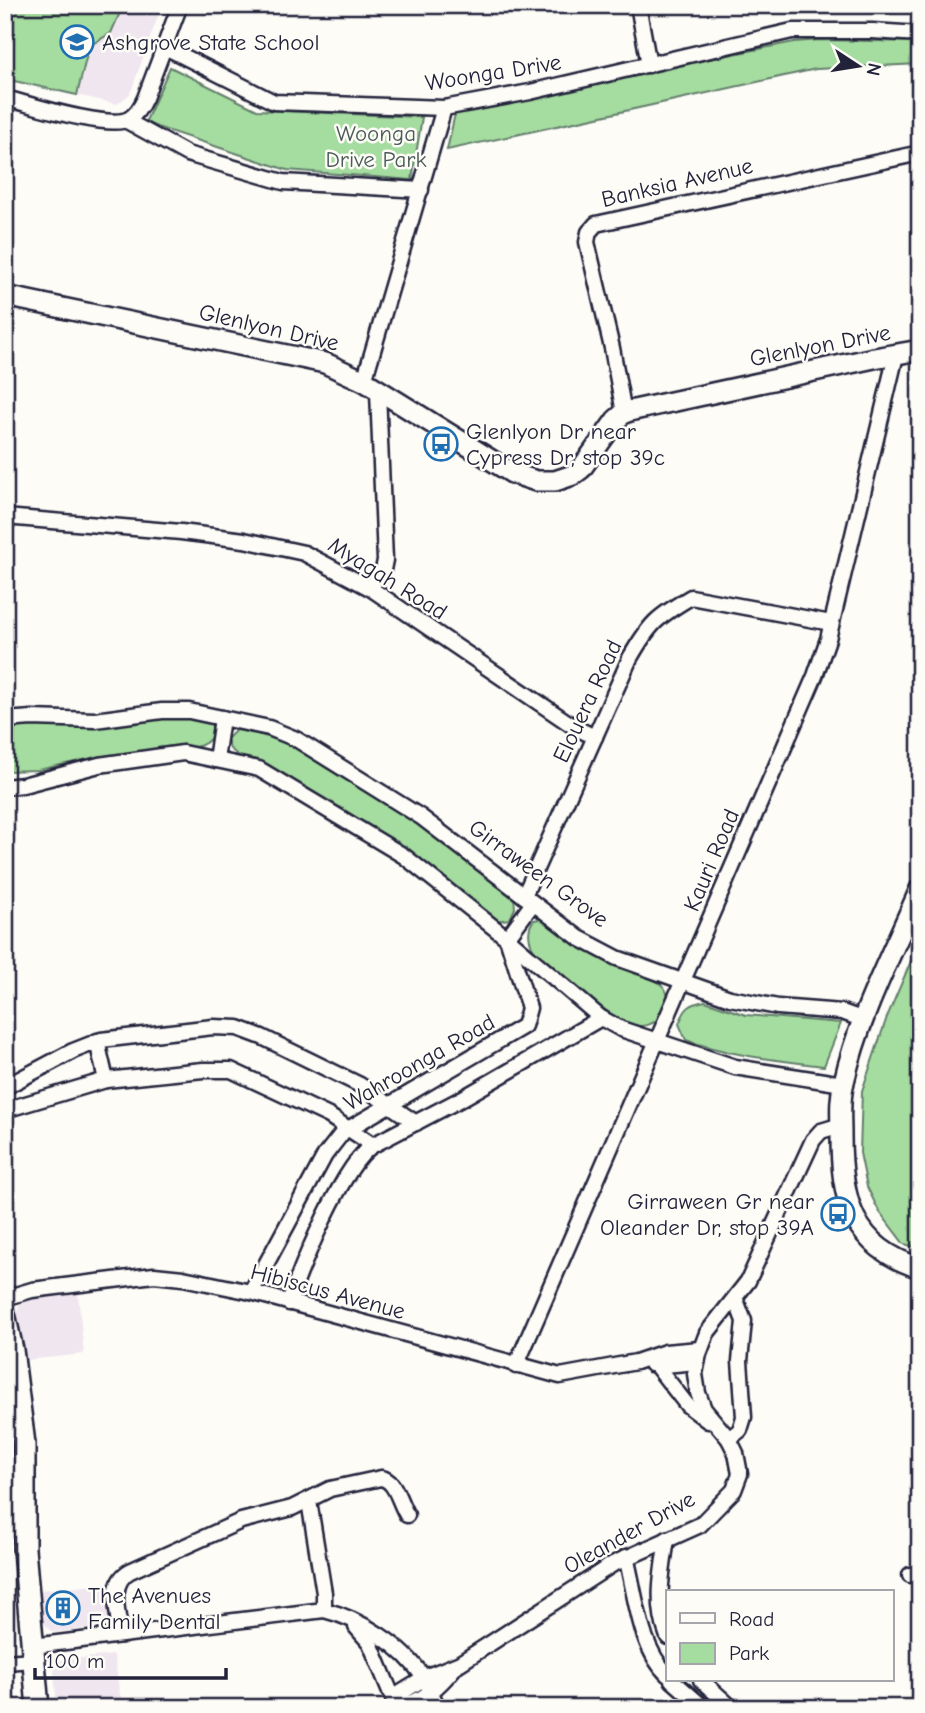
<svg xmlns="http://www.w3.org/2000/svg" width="925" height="1713" viewBox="0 0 925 1713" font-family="'Comic Neue',sans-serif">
<rect width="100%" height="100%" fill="#fdfcf7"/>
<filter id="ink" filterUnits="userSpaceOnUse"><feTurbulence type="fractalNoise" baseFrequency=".0143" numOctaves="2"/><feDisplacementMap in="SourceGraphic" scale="14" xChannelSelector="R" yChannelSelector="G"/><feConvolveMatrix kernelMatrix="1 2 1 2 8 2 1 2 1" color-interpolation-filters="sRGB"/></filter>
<g filter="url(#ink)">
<!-- built -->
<g fill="#f0e6ef">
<path d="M5,5H162L130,94L117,104L5,79Z"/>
<path d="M78,1294L84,1354L26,1360L17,1313L19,1306L24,1302L33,1299Z"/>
<path d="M110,1584L112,1617L106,1627L56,1632L51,1631L43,1622L40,1590Z"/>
<path d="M114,1655L120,1695L131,1708H57L53,1661Z"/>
</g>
<!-- green -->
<g fill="#a5dc9f" stroke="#647f6d" stroke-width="2">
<path d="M5,5H121L122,8L111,33L89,46L77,95L5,79Z"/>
<path d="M821,40L920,42V64L816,69L447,150L456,109L794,42Z"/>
<path d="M170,67L257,110L422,117L412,180L287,170L145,123Z"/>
<path d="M171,715C181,717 196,716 206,721C224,730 206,750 187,747L84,760L38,770L5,771V730L24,726Z"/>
<path d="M237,729L291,743L418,822L514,896L515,908L510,919L494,921L401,846L346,811L271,769L239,756L230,749L227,739Z"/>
<path d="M540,919C561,933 581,950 604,960C622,969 643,972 659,983C682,999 658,1035 628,1024C605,1011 547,971 534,950C528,940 527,928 534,920Z"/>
<path d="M920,940V1248L904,1244L879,1211L867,1187L860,1153L862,1091L887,1017Z"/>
<path d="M705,1001L746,1015L841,1023L824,1066C777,1060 731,1056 686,1040L679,1024C685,1008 689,1004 705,1001Z"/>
</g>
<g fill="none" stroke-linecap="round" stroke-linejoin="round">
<defs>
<g id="street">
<path d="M638,5L649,65"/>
<path d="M165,47L274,102L444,108L530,92L792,31H872L920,34"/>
<path d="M5,98C29,104 109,130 129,119C137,114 141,107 145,98L180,5"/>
<path d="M127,121L187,154L283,182L421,190"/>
<path d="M364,381L444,108"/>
<path d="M624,413L612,348L587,242L589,232L596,224L920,153"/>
<path d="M5,517L181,532L244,540L304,553L370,588L576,728L595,737"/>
<path d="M370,588L383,570L385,560L378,392"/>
<path d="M5,720L32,718L95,720L162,711H189L269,728L296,739L421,817L579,938L617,958L730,998L778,1007L842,1012L864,1020"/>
<path d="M216,760L222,718"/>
<path d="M5,787L23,785L99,765L183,753L259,769L404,856L507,938L601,1018L621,1029L735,1067L843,1084"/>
<path d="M524,896L630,658C650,623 657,617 691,597L831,623"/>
<path d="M97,1041L106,1080"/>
<path d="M5,1087L73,1051L101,1040L213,1027L238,1028L262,1037L360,1085L416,1123"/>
<path d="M5,1110L106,1080L203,1070H231L329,1116L373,1145"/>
<path d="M251,1292L325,1155L343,1132L524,1026L529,1008L507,938L533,903"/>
<path d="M5,1298L32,1290L154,1275L183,1278L251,1292L560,1376L636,1362L665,1352L700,1349"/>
<path d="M289,1303C300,1269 344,1162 373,1145L461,1099L601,1018"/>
<path d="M651,1364L664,1365L697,1362"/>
<path d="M655,1364L687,1405L708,1421"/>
<path d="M516,1366L815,676L828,639L896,355"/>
<path d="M729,1439L740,1430L744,1417L740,1361L744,1321L736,1300"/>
<path d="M309,1501L324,1593V1610"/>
<path d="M667,1539C662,1573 655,1604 668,1637"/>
<path d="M626,1557C636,1595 639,1647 668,1675"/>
<path d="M910,1575L920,1574"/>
<path d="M356,1627L370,1643L397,1708"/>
<path d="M121,1635C118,1613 108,1583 130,1571L241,1521L292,1508L330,1489L381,1478C396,1480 399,1503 407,1515"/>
<path d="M33,1646L324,1610C361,1619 403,1646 424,1678C430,1687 432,1699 439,1708"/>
<path d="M5,1662L34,1660"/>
<path d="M672,1680L704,1708"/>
<path d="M701,1680L732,1708"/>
<path d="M394,1697L430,1675L460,1663L613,1564L700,1525L734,1490L740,1474L736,1453L729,1439L704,1409L698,1393L695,1374L699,1354L707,1333L748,1281L813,1140L821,1131L841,1125"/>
<path d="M396,1704C419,1708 442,1683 456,1666"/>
</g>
<g id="secondary">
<path d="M5,296L325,363L364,381L512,473L536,481H555L573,475L581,469L616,420L624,413L634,410L874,358L920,350"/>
<path d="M920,889C893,952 859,1015 844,1082C839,1100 841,1117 841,1135C841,1200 852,1247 920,1268"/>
</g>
<path id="primary" d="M5,1318L12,1350L24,1444V1549L38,1708"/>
</defs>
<!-- street casing -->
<use href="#street" stroke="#22223b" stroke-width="19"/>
<!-- secondary casing -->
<use href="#secondary" stroke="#22223b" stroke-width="24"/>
<!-- primary casing -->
<use href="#primary" stroke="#22223b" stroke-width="26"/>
<!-- street -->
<use href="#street" stroke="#fdfcf7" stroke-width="14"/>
<!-- secondary -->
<use href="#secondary" stroke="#fdfcf7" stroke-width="19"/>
<!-- primary -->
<use href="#primary" stroke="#fdfcf7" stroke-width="21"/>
</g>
</g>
<!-- icons -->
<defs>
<symbol id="school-ring" viewBox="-11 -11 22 22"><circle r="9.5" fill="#fdfcf7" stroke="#1f6fb2" stroke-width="1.5"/><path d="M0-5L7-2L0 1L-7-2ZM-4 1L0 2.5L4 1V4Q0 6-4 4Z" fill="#1f6fb2"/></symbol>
<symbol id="bus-ring" viewBox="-11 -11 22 22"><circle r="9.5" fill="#fdfcf7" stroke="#1f6fb2" stroke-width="1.5"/><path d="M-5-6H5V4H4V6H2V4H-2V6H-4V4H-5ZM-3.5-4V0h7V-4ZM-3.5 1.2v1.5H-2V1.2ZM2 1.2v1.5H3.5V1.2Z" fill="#1f6fb2"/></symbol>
<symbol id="building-ring" viewBox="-11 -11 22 22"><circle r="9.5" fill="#fdfcf7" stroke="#1f6fb2" stroke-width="1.5"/><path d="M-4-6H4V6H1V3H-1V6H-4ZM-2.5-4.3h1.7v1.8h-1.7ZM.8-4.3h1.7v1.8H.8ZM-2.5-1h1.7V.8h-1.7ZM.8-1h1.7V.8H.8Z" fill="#1f6fb2"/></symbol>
</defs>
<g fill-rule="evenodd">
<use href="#school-ring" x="58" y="23" width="38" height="38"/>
<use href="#bus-ring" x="422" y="425" width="38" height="38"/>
<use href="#bus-ring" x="819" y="1195" width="38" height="38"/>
<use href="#building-ring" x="44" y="1589" width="38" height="38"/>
</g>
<g text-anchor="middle" stroke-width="5" stroke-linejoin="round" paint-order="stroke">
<!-- poi labels -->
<g font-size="23" fill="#22223b" stroke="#fdfcf7" text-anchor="start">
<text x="102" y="50">Ashgrove State School</text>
<text x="466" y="439">Glenlyon Dr near<tspan x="466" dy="26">Cypress Dr, stop 39c</tspan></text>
<text x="814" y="1209" text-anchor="end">Girraween Gr near<tspan x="814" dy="26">Oleander Dr, stop 39A</tspan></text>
<text x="88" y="1603">The Avenues<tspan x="88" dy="26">Family Dental</tspan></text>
</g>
<!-- street labels -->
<g font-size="23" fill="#22223b" stroke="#fdfcf7">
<text transform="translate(493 72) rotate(-9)" y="8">Woonga Drive</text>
<text transform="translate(677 182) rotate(-13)" y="8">Banksia Avenue</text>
<text transform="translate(269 327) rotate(13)" y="8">Glenlyon Drive</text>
<text transform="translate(820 345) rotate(-11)" y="8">Glenlyon Drive</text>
<text transform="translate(388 578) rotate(32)" y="8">Myagah Road</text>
<text transform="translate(587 701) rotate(-65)" y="8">Elouera Road</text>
<text transform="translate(711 860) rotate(-67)" y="8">Kauri Road</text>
<text transform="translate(539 873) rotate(36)" y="8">Girraween Grove</text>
<text transform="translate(419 1062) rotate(-30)" y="8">Wahroonga Road</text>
<text transform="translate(328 1291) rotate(15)" y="8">Hibiscus Avenue</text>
<text transform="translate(629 1532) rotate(-29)" y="8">Oleander Drive</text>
</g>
<!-- park labels -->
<g font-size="23" fill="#495a59" stroke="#fdfcf7">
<text x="376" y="141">Woonga<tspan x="376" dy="26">Drive Park</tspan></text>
</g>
</g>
<!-- margin -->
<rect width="925" height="1713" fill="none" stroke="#fdfcf7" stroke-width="28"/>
<rect x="14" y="14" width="897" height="1685" fill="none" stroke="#22223b" stroke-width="2.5" filter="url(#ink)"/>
<!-- legend -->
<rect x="666" y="1590" width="228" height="91" fill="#fdfcf7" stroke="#a5a5ac" stroke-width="2"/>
<rect x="680" y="1613" width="35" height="10" fill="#fdfcf7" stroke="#a5a5ac" stroke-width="2"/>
<text x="729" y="1626" font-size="21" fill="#22223b">Road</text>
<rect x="680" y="1643" width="35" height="21" fill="#a5dc9f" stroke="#a5a5ac" stroke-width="2"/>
<text x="729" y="1660" font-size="21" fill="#22223b">Park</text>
<!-- north arrow -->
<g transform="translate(858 66) rotate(102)" stroke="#fdfcf7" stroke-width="5" paint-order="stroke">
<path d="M0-5L12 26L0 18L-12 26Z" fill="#22223b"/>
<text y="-10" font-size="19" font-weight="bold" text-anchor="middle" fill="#22223b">N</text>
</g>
<!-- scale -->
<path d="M35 1668v10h191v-10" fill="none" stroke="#22223b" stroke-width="3.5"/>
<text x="46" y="1668" font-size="21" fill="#22223b" stroke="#fdfcf7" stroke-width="5" paint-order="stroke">100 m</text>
</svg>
